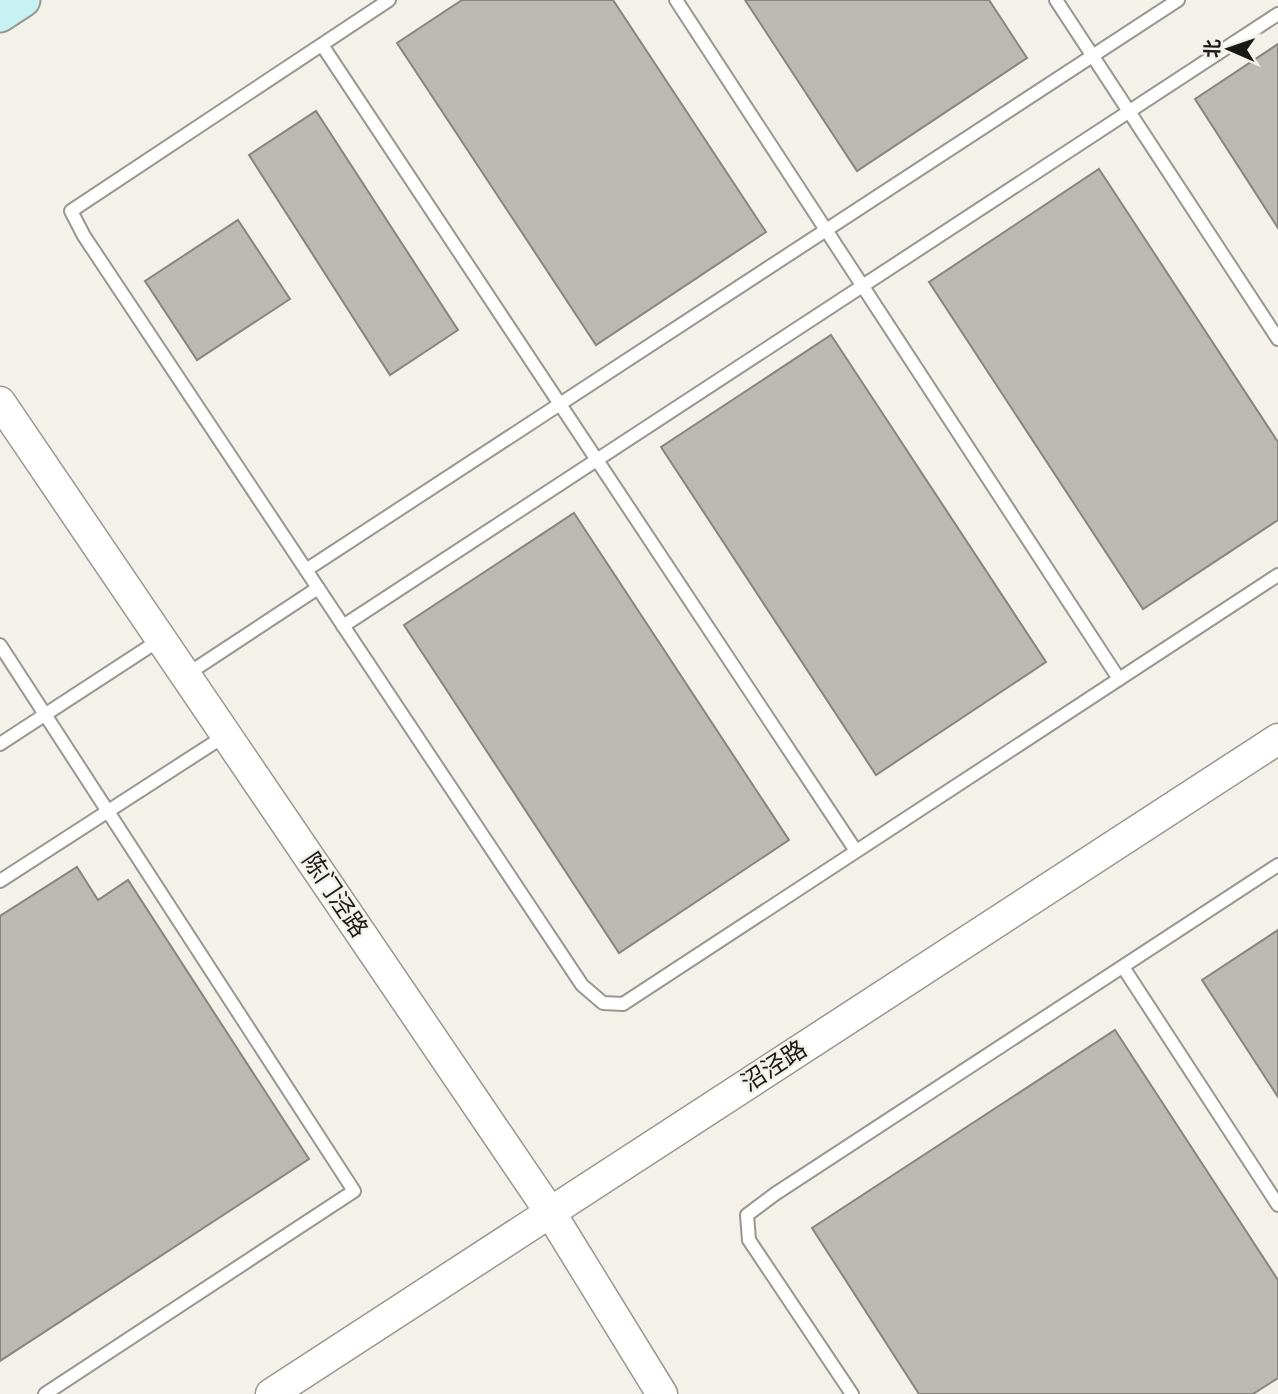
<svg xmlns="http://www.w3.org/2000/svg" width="1278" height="1394" viewBox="0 0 1278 1394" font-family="'Zilla Slab','Noto Sans SC',serif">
<rect width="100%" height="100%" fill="#f3f1ea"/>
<!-- building -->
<g fill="#bab9b2" stroke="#86857e" stroke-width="2">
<path d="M462,0H613L766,232L596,345L397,43Z"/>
<path d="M745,0H989L1027,58L857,171Z"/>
<path d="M1278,44V228L1195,99Z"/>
<path d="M316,111L458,330L390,375L249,155Z"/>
<path d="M1099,169L1278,442V520L1143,609L929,282Z"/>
<path d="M238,220L290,299L197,360L145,281Z"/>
<path d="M831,335L1046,662L876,775L661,447Z"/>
<path d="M574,513L789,840L619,953L404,625Z"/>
<path d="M77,867L98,900L128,880L309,1159L0,1361V916Z"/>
<path d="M1278,930V1097L1202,980Z"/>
<path d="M1115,1030L1278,1280V1378L1253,1394H919L812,1228Z"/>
</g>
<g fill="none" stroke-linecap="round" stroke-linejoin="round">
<defs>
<g id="service">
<path d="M389,0L71,211L84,236L582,985L603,1003L623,1004L1278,575"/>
<path d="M676,0L1119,679"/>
<path d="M1056,0L1278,339"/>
<path d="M322,45L856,851"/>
<path d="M306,570L1178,0"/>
<path d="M343,626L1278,14"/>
<path d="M0,645L354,1191L45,1394"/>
<path d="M186,675L318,588"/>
<path d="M0,744L161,639"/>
<path d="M0,881L226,735"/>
<path d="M1123,967L1278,1205"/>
<path d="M852,1394L749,1240L747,1215L775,1194L1278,865"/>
</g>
<g id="tertiary">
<path d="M0,402L550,1212L662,1394"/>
<path d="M271,1394L1278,739"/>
</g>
<path id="secondary" d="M0,15L23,0"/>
</defs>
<!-- service casing -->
<use href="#service" stroke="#989790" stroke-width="16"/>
<!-- tertiary casing -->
<use href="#tertiary" stroke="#989790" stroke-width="33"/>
<!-- secondary casing -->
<use href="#secondary" stroke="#989790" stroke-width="37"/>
<!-- service -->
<use href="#service" stroke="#fff" stroke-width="12"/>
<!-- tertiary -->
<use href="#tertiary" stroke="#fff" stroke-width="30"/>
<!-- secondary -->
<use href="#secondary" stroke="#c8f1f4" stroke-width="33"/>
</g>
<g text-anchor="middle" stroke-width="5" stroke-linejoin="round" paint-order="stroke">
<!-- street labels -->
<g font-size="24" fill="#191916" stroke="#f3f1ea">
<text transform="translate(335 895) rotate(56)" y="8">陈门泾路</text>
<text transform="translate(774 1066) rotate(-33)" y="8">沼泾路</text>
</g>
</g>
<!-- north arrow -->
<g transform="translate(1229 49) rotate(272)" stroke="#f3f1ea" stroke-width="5" paint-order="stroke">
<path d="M0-5L12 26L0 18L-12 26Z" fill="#191916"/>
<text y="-10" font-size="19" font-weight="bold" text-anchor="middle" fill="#191916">北</text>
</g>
</svg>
